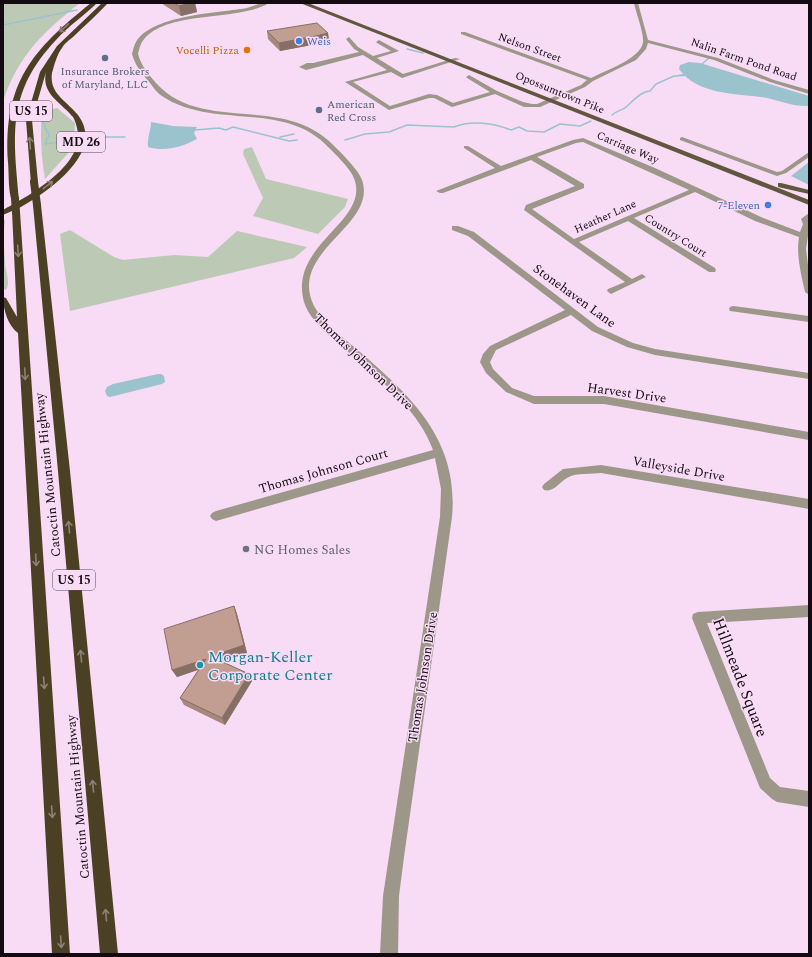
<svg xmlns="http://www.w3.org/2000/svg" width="812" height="957" viewBox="0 0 812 957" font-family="Spectral,serif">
<rect width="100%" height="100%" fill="#f8dbf5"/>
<!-- green -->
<g fill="#bccab5">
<path d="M3,3H80C42,33 19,55 3,101Z"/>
<path d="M57,108L75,123L74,142L71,150L45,179C41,156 40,134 42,111Z"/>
<path d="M252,147L266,179L348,199L345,207L318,234L253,216L263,198L243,154L244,149Z"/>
<path d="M5,220C3,234 4,248 5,262C5,270 11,283 6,290L3,288V221Z"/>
<path d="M70,230L114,257L123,260L174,255L208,257L237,231L307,247L294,258L70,311L60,234Z"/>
</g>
<!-- water -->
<g fill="#9bc3ce">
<path d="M689,62L700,63L809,96V106C794,107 781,101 767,98C738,93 698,96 679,69L680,65Z"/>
<path d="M151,122L173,126L197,127L194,133L197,139C182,147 165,152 148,147C147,137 151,131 151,122Z"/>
<path d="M809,162V185L791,176Z"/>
<path d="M158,374H161L164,376L165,382L162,384L110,397L107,396L105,391L107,387L113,384Z"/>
</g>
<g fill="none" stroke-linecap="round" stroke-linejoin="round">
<!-- stream -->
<g stroke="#9bc3ce" stroke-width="1.5">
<path d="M3,25L77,10"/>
<path d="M407,49L423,53"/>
<path d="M702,64L709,58"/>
<path d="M40,103L38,112L49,135L45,144L77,140"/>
<path d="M612,115C616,111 623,110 626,107C632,102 641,91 650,91L656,84L674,76"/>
<path d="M195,130L219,128L226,130L233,127L289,141L297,140"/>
<path d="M280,137L294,134"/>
<path d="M90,139L98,137H125"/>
<path d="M345,140L365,134L389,132L407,125L454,127C471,120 494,123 511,130L519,127L527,131L544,132L560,124L580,126L591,121"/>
</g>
<!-- canal -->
<path fill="#9bc3ce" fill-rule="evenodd" d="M683,74H685V76L674,77L672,76Z"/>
<!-- minor -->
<g fill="#9d978a" fill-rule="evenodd">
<path d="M262,3H269C239,22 164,9 142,42C140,45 139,50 138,54C141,65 148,74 156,83C199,131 274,98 324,137C332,143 339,151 346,158C352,165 359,172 362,180C378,226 287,251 314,306C324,325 344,338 360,352C413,398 459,441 452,517L404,857L399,896L398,954H380L383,896L440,517L441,489L435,458L216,521L212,519L210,516L212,513L216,511L433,450C420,413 385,384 357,359C339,344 307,321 303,298C292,244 367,222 355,181C352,169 333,152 324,143C280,102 211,129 162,96C157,93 153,87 150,83C142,74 135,65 132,54C133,50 134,45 136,42C151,16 214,13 241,9C248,8 255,5 262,3Z"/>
<path d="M634,3H638L648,40L718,58L774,80L809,90V94L770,82L714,60L648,43L646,49L636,60L593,81L585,87L540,107H524L495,94L452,107L434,98H429L389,110L345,82L387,70L363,55L306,70L299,67L307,63H313L359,52L354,49L346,39L349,37L358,47L373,56L391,51L377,43L376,42L379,40L399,51L377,58L403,74L455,58L460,59L402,78L391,72L353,82L390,106L429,94L437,95L453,103L490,92L467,78L466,77L469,75L497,91L523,102L532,104H537L581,85L587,80L461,34V32H465L591,78C604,71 641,59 643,42C644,33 636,13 634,3Z"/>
<path d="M682,137L777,172L782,171L809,152V157L786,173L777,176L680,140V138Z"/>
<path d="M583,138L655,168L761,217L800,232L803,224L801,219L809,213V229L806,249L809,273V295L805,292C801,274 796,255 799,237L755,221L695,192L634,218L715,268L716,270L715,272H709L628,221L579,242L632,279L642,274L646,277L611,294L607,291L608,289L625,282L524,210L526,205L575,186L531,160L443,193H440L436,191L495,168L464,148V146H468L501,166L573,140ZM583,142L689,190L574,239L532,209L584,188V184L537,157L576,143Z"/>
<path d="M452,226H458L474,232L598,327L633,343L655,349L809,373V379L655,355L627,347L592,331L571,315L496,350L490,362L493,369L512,388L534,396H604L809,432V440L604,404H534L506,392L486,373L480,362L483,354L490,346L565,310L468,236L452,230Z"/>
<path d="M733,306L809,316V322L730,311L729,309L730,307Z"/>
<path d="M601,465L809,499V509L601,473C593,474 575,473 569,477C560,481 554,493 544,490L542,487L544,484L563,469Z"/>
<path d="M809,605V617L707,623L770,778L780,787L809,791V807L777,802L772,799L760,788L692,618L693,614L698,612Z"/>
</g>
<!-- major -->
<g fill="#61573f" fill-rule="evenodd">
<path d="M300,3H308L809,200V205Z"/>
<path d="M778,183H781L809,190V194L778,187Z"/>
</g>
<!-- highway -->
<g fill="#4b4024" fill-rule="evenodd">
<path d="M91,3H97C84,16 68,26 56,40C7,92 13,133 19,199L15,201H12C8,192 9,172 8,162C3,83 32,50 91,3Z"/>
<path d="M102,3H108C97,15 84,26 73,37C69,40 64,44 62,48C57,54 54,66 52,73C49,94 67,101 78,115C107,154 44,194 16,210L20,212L70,954H52L18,333C8,326 3,309 3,297L6,298L17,317L12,211L3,215V210C29,196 87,164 77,128C76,124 75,120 73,117C61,102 41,94 46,72L32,120L38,182L37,184H31L26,120L40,72L57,46Z"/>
<path d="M34,203H40L41,205L70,471L118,954H100L58,471L33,205Z"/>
</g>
<!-- highway-bridge -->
<g stroke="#4b4024" stroke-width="8">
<path d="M34,182L37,205"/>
<path d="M15,199L16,212"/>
</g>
</g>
<!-- wall -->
<g fill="#a6887d">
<path d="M161,3H195L197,12L181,16Z"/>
<path d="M267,31L328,33L329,41L321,42L322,43L280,51L268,39Z"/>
<path d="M234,606L237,614L247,653L225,660V663L249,674L252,681L225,725L184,705L180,698L198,670L177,677L172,670Z"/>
</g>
<!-- shaded-wall -->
<g fill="#876f66">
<path d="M191,3H195L197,12L181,16L179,6Z"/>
<path d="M328,33L329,41L321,42L322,43L280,51L279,43Z"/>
<path d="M234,606L237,614L247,653L225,660L227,669L223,662L221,653Z"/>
<path d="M206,659L209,666L177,677L172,670Z"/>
<path d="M249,674L252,681L225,725L222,718Z"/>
</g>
<!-- building -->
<g fill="#c19e91" stroke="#876f66">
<path d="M174,3H191L179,6Z"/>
<path d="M317,23L328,33L320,35H321L279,43L267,31Z"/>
<path d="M234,606L244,645L221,653L223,662L249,674L222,718L180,698L206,659L172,670L164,629Z"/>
</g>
<!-- one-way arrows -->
<defs><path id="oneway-shaft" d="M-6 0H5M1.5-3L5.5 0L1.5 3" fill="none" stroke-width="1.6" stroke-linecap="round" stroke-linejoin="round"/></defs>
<g stroke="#907e78">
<use href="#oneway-shaft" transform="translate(64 28) rotate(137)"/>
<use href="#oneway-shaft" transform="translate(30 143) rotate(-94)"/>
<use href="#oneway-shaft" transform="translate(48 185) rotate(-38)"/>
<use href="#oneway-shaft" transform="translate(18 251) rotate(87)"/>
<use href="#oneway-shaft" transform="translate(25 374) rotate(87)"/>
<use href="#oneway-shaft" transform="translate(69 527) rotate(-95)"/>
<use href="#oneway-shaft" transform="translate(36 560) rotate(87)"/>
<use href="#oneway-shaft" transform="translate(81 656) rotate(-95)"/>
<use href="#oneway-shaft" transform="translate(44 683) rotate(86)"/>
<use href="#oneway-shaft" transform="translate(93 786) rotate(-95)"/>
<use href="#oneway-shaft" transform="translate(52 812) rotate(86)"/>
<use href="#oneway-shaft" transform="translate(106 915) rotate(-95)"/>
<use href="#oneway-shaft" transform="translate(61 942) rotate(86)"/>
</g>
<!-- markers -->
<g fill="#3f7fe0" stroke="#f8dbf5" stroke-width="1.5">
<circle cx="299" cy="41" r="4"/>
<circle cx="768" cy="205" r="4"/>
</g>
<circle fill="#e8710a" stroke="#f8dbf5" stroke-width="1.5" cx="247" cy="50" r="4"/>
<g fill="#5c6f8a" stroke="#f8dbf5" stroke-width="1.5">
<circle cx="105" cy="58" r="4"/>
<circle cx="319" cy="110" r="4"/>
</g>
<circle fill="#6b7280" stroke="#f8dbf5" stroke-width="1.5" cx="246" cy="549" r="4"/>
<circle fill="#0f9aa8" stroke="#f8dbf5" stroke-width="1.5" cx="200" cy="665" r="4"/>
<g text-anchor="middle" stroke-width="3" stroke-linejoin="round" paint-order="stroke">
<!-- far-shop labels -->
<g font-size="11" fill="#366cbe" stroke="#f8dbf5" text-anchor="start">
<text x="307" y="45">Weis</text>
<text x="760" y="209" text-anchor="end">7-Eleven</text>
</g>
<!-- far-street labels -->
<g font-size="11" fill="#130a12" stroke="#f8dbf5">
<text transform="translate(530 47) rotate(20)" y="4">Nelson Street</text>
<text transform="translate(744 59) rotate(19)" y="4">Nalin Farm Pond Road</text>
<text transform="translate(560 92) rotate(22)" y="4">Opossumtown Pike</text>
<text transform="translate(628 147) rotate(23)" y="4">Carriage Way</text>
<text transform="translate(605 216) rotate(-24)" y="4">Heather Lane</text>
<text transform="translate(676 235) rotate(32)" y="4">Country Court</text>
</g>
<!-- far-food labels -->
<g font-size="11" fill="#c56008" stroke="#f8dbf5" text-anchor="end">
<text x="239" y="54">Vocelli Pizza</text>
</g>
<!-- far-service labels -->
<g font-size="11" fill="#4e5e75" stroke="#f8dbf5">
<text x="105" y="75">Insurance Brokers<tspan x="105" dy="13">of Maryland, LLC</tspan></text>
<text x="327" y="108" text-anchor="start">American<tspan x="327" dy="13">Red Cross</tspan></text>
</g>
<!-- shield labels -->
<g fill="#f8dbf5" stroke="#584956" stroke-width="1">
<rect x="10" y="101" width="42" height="20" rx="3"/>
<rect x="57" y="132" width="48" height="20" rx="3"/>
<rect x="53" y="570" width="42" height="20" rx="3"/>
</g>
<g font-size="12" font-weight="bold" fill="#130a12">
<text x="31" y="115">US 15</text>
<text x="81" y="146">MD 26</text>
<text x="74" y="584">US 15</text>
</g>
<!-- street labels -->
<g font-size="13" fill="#130a12" stroke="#f8dbf5">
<text transform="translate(575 295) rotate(36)" y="5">Stonehaven Lane</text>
<text transform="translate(364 361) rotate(44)" y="5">Thomas Johnson Drive</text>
<text transform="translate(627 392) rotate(8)" y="5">Harvest Drive</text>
<text transform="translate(679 468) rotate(10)" y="5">Valleyside Drive</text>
<text transform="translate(323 470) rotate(-16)" y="5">Thomas Johnson Court</text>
<text transform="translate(47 475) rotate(-96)" y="5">Catoctin Mountain Highway</text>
<text transform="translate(422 677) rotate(-81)" y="5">Thomas Johnson Drive</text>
<text transform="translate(77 797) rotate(-95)" y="5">Catoctin Mountain Highway</text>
</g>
<!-- worship labels -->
<g font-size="13" fill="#5b616d" stroke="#f8dbf5" text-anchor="start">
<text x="254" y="554">NG Homes Sales</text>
</g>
<!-- near-culture labels -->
<g font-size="16" fill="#0d838f" stroke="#f8dbf5" text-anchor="start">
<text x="208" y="662">Morgan-Keller<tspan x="208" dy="18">Corporate Center</tspan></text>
</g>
<!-- near-street labels -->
<g font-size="16" fill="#130a12" stroke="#f8dbf5">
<text transform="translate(741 677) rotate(69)" y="6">Hillmeade Square</text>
</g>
</g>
<!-- border -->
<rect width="812" height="957" fill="none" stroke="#130a12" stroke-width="8"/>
</svg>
